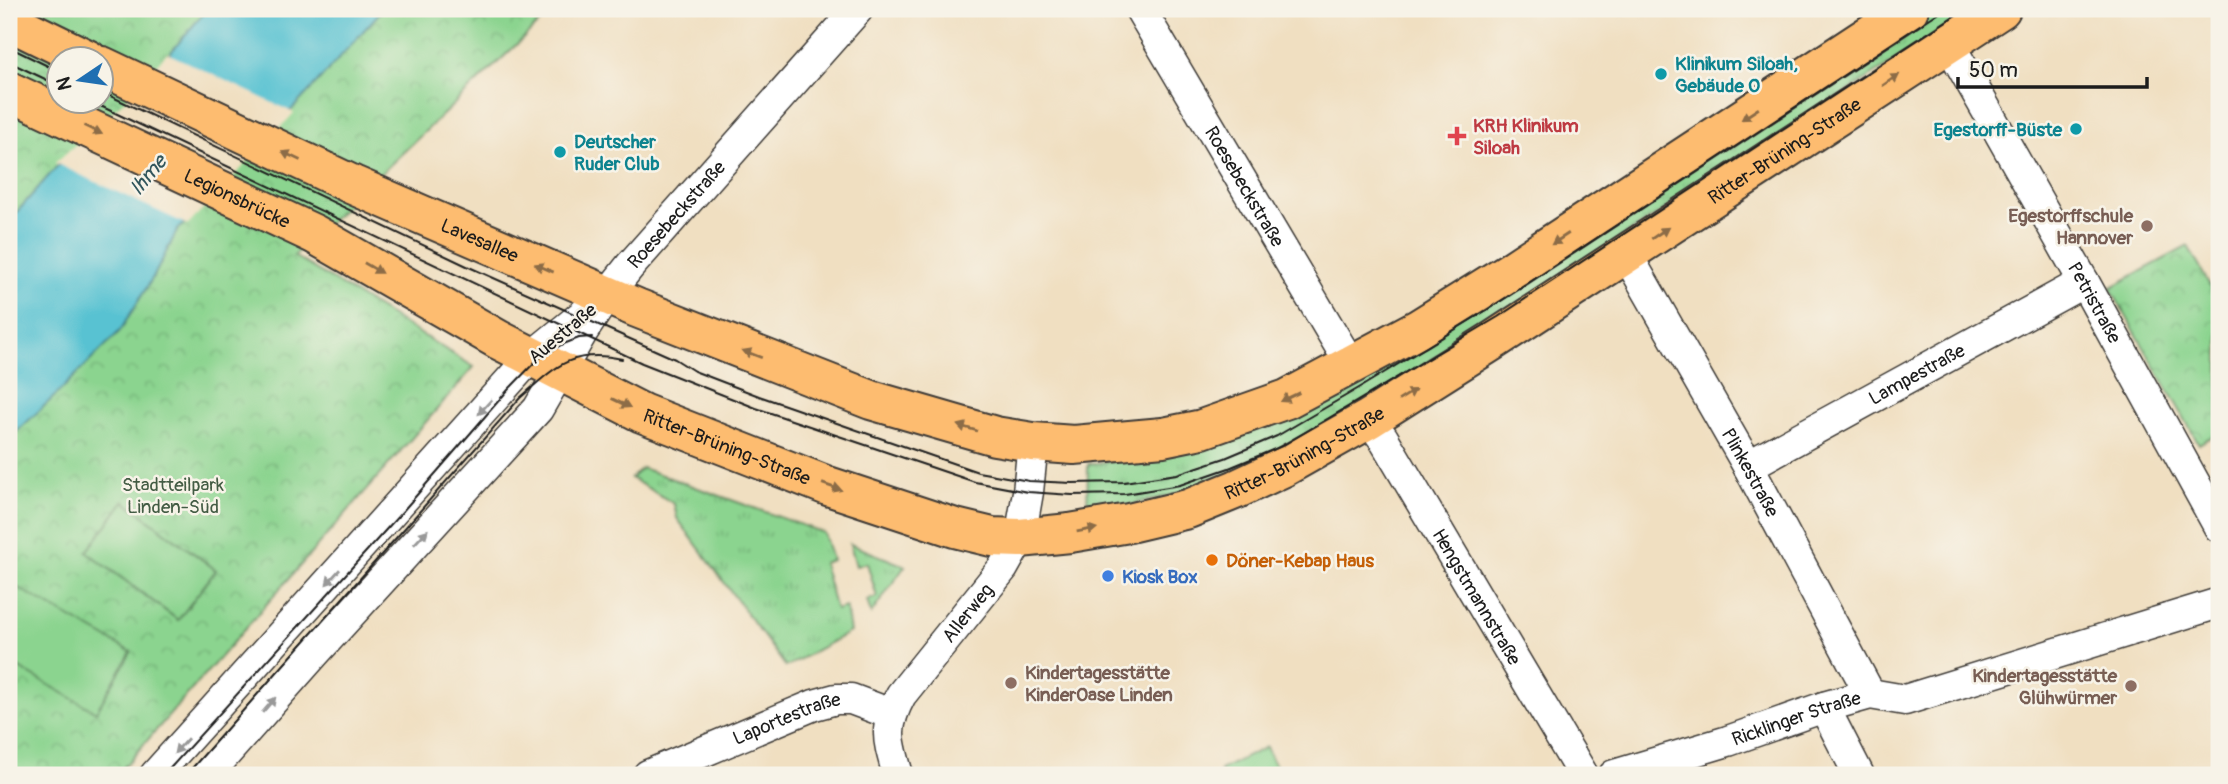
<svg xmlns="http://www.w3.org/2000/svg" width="2228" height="784" viewBox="0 0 2228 784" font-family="Pangolin,sans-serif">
<defs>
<pattern id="grass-tufts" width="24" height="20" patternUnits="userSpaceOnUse" patternTransform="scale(1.75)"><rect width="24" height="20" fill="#8bd48f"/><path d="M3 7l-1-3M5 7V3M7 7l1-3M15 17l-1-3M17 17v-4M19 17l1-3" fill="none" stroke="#77b57b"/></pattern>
<pattern id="park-crowns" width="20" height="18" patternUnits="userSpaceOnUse" patternTransform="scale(1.75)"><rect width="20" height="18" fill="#8bd48f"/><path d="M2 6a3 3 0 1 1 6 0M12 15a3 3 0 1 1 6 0" fill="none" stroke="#77b57b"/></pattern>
</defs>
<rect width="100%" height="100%" fill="#f7f3e8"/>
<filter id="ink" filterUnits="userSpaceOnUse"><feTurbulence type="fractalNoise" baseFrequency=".0143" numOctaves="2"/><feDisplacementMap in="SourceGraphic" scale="14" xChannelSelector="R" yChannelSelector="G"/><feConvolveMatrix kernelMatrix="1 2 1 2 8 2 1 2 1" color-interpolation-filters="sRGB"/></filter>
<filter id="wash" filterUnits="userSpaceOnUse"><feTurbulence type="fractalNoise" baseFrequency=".00686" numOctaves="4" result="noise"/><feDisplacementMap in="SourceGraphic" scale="28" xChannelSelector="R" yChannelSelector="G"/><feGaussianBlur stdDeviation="1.57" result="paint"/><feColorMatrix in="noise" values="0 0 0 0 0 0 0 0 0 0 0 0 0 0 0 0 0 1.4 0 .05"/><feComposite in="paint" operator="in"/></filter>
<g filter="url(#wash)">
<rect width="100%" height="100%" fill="#f0dfc1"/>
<!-- grass -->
<g fill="url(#grass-tufts)" stroke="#547856" stroke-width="2">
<path d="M1927,9H1975L1325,429L1211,486L1087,515L1088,464L1163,456L1211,445Z"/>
<path d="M642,468L824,533L832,560L823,563L836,610L846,607L850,632L786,667L677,518L674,504L631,478Z"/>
<path d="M850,544L905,566L871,614L867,600L877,597L867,563L856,566Z"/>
</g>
<!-- park -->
<g fill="url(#park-crowns)" stroke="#547856" stroke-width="2" fill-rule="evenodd">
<path d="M9,9H554L294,256L474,367L117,775H9ZM60,60H102V102H60Z"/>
<path d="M2188,246L2219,302V432L2199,444L2110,288Z"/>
</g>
<!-- pitch -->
<g fill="#8bd48f" stroke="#547856" stroke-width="2">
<path d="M124,501L216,570L178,620L87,552Z"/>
<path d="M13,585L131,652L96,712L9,662V593Z"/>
<path d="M1266,747L1280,775H1222L1220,770Z"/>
</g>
<!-- water -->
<path fill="#58c2d2" stroke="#3a6f77" stroke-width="2" d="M207,9H383L316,84L177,231L155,274L120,331L56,395L9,439V221L59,164L129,102Z"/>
<!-- pier -->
<path fill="#f0dfc1" d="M167,53L294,113L188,225L55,163L126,99Z"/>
</g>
<g filter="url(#ink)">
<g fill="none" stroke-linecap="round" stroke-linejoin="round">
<defs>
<g id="minor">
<path id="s1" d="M1140,9L1351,365"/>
<path id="s2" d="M1948,42L2084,282L2219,527"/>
<path id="s3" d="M1627,255L1748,466L1870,694"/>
<path id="s4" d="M1369,419L1383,438L1583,775"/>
<path id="s5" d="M1748,466L2084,282"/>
<path d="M1824,707L1859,775"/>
<path d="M155,775L531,357L585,313"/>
<path id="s6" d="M207,775L315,653L538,409L582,333L607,295L630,266L858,9"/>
<path id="s7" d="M648,775L814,705L836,699H851L891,714"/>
<path id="s8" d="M898,775C888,739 883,729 901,695L1003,568L1020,538L1028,492L1033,442"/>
<path id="s9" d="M1614,775L1728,741L1824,707L1870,694L1905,700L2219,603"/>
</g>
<g id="major">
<path d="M9,21L89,60"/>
<path id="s10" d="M102,66L353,185L637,308L871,400L995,436L1033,442L1074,445L1163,437L1202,429L1287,399L1418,329L1511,271L1909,9"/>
<path id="s11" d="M9,91L314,234L499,340L642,413L828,486L955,528L992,537L1020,538L1070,533L1129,523L1188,509L1237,489L1284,467L1369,419L1494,340L2001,9"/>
</g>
</defs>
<!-- minor casing -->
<use href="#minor" stroke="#3c3935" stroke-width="33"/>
<!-- major casing -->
<use href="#major" stroke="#3c3935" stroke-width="42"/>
<!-- minor -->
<use href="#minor" stroke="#fff" stroke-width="30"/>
<!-- major -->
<use href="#major" stroke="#fdbc70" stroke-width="38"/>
<!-- tram -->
<g stroke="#1c1c1c" stroke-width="2">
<path d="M9,47L60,72"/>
<path d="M9,62L60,86"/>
<path d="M102,92L469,267L675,359L694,371L759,396L978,472L1029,481L1072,483L1124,482L1177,474L1225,458L1277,436L1359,388L1492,307L1944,9"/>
<path d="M92,102L642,363L756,408L975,482L1028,492L1072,495L1125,494L1180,485L1229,468L1282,446L1498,317L1965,9"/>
<path d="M164,775L402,512L508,390L537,360L561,345L579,338L592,337"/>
<path d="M186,775L520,398C555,367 572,348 622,359"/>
</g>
</g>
<!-- one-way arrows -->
<defs><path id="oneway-solid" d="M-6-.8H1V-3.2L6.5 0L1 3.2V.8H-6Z" transform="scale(1.75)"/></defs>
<g fill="#8c6c46">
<use href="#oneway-solid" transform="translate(1891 80) rotate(-34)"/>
<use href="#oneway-solid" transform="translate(1750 114) rotate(147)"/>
<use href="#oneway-solid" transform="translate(93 130) rotate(25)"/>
<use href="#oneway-solid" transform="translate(291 156) rotate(-155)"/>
<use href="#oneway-solid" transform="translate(1660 233) rotate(-34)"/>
<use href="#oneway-solid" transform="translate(1560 239) rotate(147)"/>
<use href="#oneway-solid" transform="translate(373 268) rotate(30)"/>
<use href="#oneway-solid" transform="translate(544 268) rotate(-157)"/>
<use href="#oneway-solid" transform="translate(752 354) rotate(-159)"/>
<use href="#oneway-solid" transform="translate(1407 395) rotate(-32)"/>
<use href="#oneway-solid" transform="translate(1290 397) rotate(154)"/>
<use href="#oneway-solid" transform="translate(621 403) rotate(26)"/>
<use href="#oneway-solid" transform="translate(967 428) rotate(-164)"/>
<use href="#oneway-solid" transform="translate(832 487) rotate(19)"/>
<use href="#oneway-solid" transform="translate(1087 530) rotate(-10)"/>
</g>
<g fill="#999">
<use href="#oneway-solid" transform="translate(485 407) rotate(132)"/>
<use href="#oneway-solid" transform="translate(421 537) rotate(-47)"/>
<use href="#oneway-solid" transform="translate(333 577) rotate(132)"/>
<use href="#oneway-solid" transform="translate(269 705) rotate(-49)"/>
<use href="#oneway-solid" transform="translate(181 746) rotate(132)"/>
</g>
</g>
<!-- markers -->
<g fill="#0f9aa8" stroke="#f7f3e8" stroke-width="2.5">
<circle cx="1661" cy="74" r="7"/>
<circle cx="2076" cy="129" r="7"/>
<circle cx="560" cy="152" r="7"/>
</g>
<path fill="#e0444e" stroke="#f7f3e8" stroke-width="2.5" d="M1453.5 125.5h7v7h7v7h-7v7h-7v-7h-7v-7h7z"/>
<g fill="#8d6e63" stroke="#f7f3e8" stroke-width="2.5">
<circle cx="2147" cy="226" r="7"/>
<circle cx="1011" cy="683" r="7"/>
<circle cx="2131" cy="686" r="7"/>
</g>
<circle fill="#e8710a" stroke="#f7f3e8" stroke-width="2.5" cx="1212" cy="560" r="7"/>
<circle fill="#3f7fe0" stroke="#f7f3e8" stroke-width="2.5" cx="1108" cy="576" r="7"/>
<g text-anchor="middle" stroke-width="5" stroke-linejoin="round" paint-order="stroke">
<!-- culture labels -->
<g font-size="19" font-weight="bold" fill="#0d838f" stroke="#f7f3e8" text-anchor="start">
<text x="1675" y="70">Klinikum Siloah,<tspan x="1675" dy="22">Gebäude O</tspan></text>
<text x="2062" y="136" text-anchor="end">Egestorff-Büste</text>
<text x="574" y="148">Deutscher<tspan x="574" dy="22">Ruder Club</tspan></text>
</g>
<!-- health labels -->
<g font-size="19" font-weight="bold" fill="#be3a42" stroke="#f7f3e8" text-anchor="start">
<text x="1473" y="132">KRH Klinikum<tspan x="1473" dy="22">Siloah</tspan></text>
</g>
<!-- street labels -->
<g font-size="19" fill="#1c1c1c" stroke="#f7f3e8">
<text dy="7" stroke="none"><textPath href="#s11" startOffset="1978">Ritter-Brüning-Straße</textPath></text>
<text dy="7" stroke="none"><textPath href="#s1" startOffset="206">Roesebeckstraße</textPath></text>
<text dy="7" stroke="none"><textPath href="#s11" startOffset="252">Legionsbrücke</textPath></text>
<text dy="7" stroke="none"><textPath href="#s6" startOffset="733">Roesebeckstraße</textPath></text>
<text dy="7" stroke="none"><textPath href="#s10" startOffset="416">Lavesallee</textPath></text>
<text dy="7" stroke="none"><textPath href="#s2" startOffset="299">Petristraße</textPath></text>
<text transform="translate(562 333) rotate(-40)" y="7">Auestraße</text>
<text dy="7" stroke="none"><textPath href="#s5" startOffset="192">Lampestraße</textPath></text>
<text dy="7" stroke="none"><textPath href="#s11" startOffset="802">Ritter-Brüning-Straße</textPath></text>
<text dy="7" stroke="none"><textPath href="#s11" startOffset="1410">Ritter-Brüning-Straße</textPath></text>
<text dy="7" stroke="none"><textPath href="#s3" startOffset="250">Plinkestraße</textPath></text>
<text dy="7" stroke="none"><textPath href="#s4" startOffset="208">Hengstmannstraße</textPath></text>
<text dy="7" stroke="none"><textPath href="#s8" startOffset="189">Allerweg</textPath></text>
<text dy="7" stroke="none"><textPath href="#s9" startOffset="191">Ricklinger Straße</textPath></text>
<text dy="7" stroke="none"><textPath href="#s7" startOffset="150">Laportestraße</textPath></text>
</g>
<!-- education labels -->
<g font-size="19" font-weight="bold" fill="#785e54" stroke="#f7f3e8" text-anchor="end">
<text x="2133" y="222">Egestorffschule<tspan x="2133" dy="22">Hannover</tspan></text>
<text x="1025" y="679" text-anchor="start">Kindertagesstätte<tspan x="1025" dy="22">KinderOase Linden</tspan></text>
<text x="2117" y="682">Kindertagesstätte<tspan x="2117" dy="22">Glühwürmer</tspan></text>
</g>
<!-- park labels -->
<g font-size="19" fill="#435c44" stroke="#f7f3e8">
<text x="173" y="491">Stadtteilpark<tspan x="173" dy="22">Linden-Süd</tspan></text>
</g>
<!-- food labels -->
<g font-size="19" font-weight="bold" fill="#c56008" stroke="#f7f3e8" text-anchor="start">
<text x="1226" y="567">Döner-Kebap Haus</text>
</g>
<!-- shop labels -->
<g font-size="19" font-weight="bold" fill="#366cbe" stroke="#f7f3e8" text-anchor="start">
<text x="1122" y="583">Kiosk Box</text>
</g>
<!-- water labels -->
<g font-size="21" font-style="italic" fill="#31565c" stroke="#f7f3e8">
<text transform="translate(148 175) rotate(-50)" y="7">Ihme</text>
</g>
</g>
<!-- margin -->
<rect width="2228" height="784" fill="none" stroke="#f7f3e8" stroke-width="35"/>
<!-- north arrow -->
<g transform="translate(80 80) rotate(257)"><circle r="33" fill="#f7f3e8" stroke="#9f9d96" stroke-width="2"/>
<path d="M0-5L12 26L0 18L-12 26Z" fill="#1f6fb2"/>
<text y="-10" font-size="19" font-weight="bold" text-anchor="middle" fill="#1c1c1c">N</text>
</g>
<!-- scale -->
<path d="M1958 77v10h189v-10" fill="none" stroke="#1c1c1c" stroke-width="3.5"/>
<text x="1969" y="77" font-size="21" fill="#1c1c1c" stroke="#f7f3e8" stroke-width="5" paint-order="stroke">50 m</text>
</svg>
